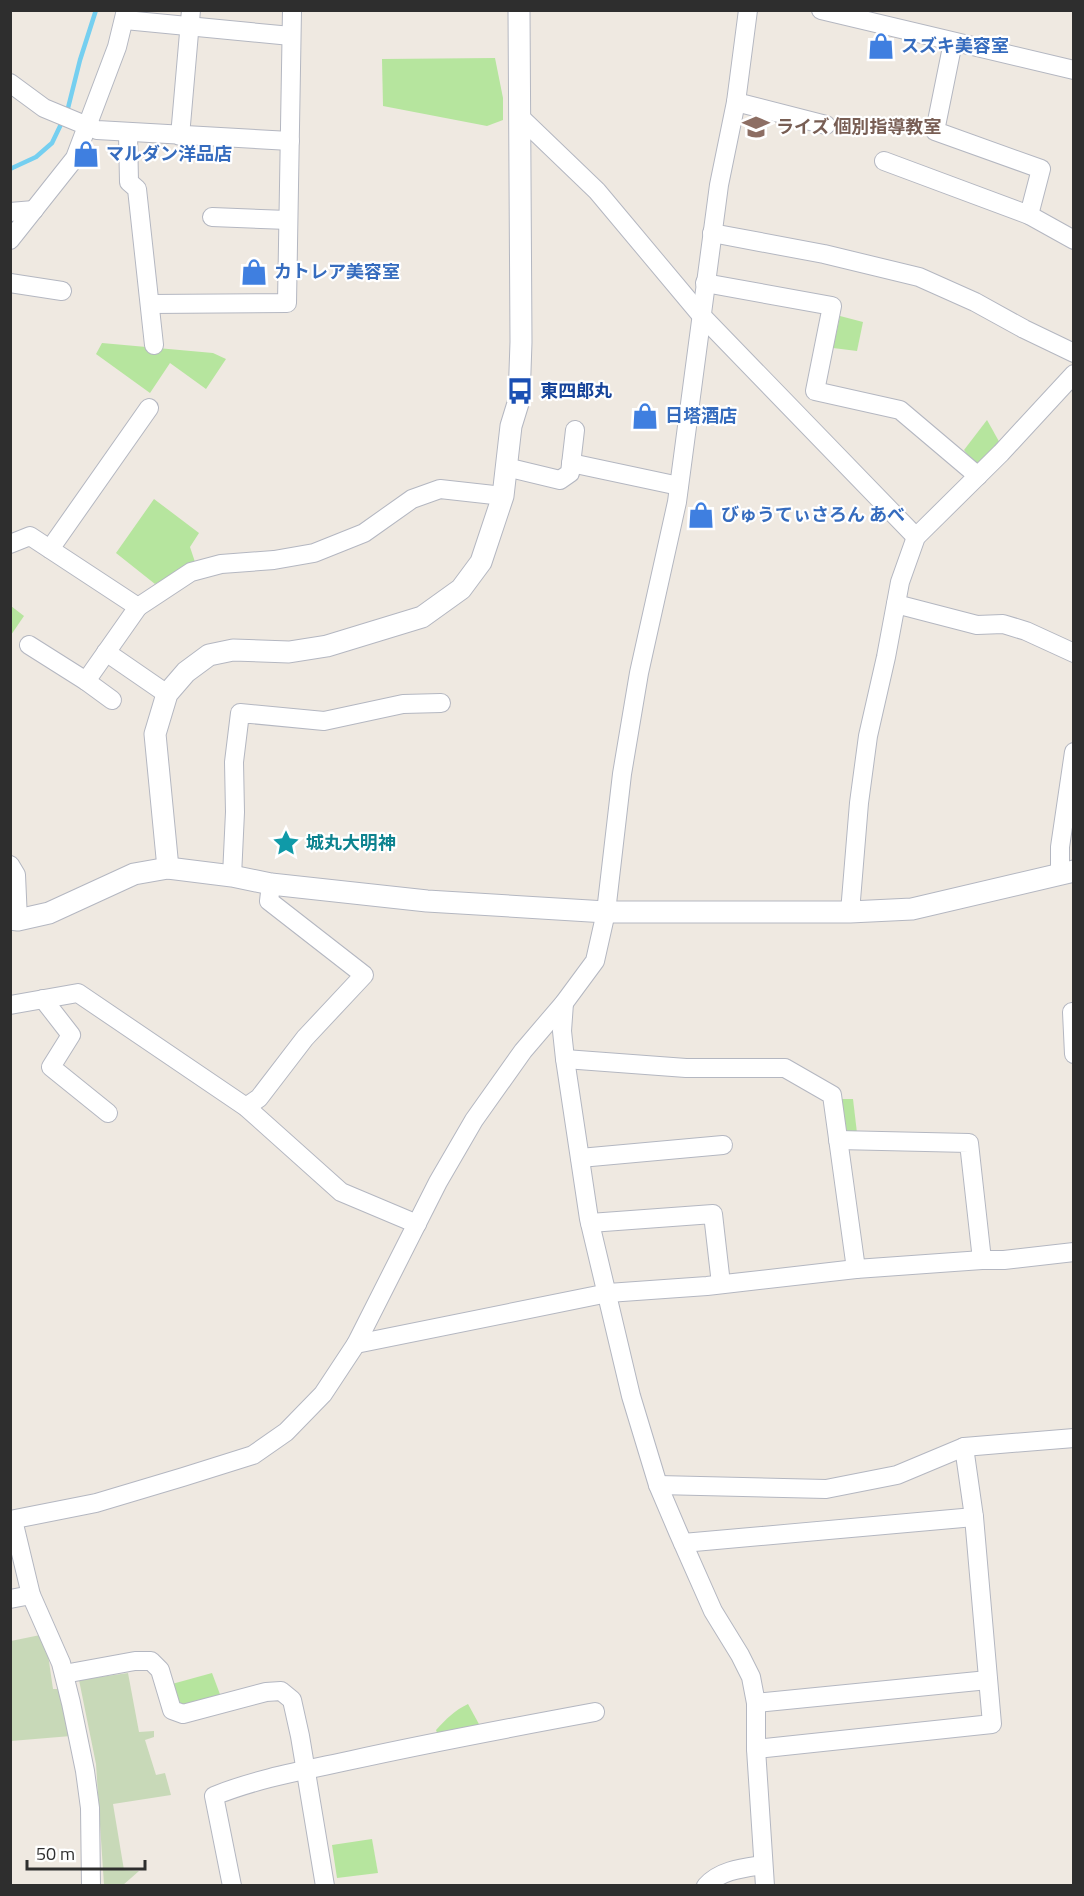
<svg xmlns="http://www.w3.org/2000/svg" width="1084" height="1896" viewBox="0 0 1084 1896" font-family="'Titillium Web','Noto Sans JP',sans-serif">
<rect width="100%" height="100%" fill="#efe9e1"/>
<!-- green -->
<g fill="#b6e59e">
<path d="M495,58L503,98V120L487,126L383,106L382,59Z"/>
<path d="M840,316L863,322L857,351L833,348Z"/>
<path d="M102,343L213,353L226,359L206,389L170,363L150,393L96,354Z"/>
<path d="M987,420L1001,445L977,467L964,450Z"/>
<path d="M154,499L199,533L190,547L195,562L155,584L116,553Z"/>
<path d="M11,606L24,616L11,635Z"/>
<path d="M840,1099H853L857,1133L843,1134Z"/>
<path d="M212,1673L221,1697L189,1707L179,1704L172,1684Z"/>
<path d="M468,1704L480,1726L438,1735L436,1730C446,1719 455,1710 468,1704Z"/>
<path d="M372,1839L378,1873L337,1878L332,1845Z"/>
</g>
<!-- cemetery -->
<g fill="#c8d9b8">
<path d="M45,1634L53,1689H63L71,1736L11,1741V1641Z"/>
<path d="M128,1673L139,1732L154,1731V1737L145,1740L156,1775L165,1773L171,1795L113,1804L124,1870L139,1871L123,1885H104L96,1764L79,1680Z"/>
</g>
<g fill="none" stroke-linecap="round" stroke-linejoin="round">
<!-- stream -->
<g stroke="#75cff0" stroke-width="4.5">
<path d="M67,112L80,60L96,10"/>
<path d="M10,169L36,157L52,143L63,120"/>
</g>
<defs>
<g id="minor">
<path d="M821,10L1074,70"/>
<path d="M125,20L291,36"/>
<path d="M953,42L935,131L1041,169L1029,215"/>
<path d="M10,83L44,108L97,130L290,141"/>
<path d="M736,102L826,125"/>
<path d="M520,117L597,191L700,314L916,537"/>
<path d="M128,133L129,182L137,189L154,345"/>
<path d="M180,136L191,10"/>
<path d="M884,161L1029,215L1074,240"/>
<path d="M10,212L34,210"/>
<path d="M212,217L288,220"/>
<path d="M712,233L824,254L919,277L975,302L1024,329L1074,353"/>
<path d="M10,240L75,158L117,47L126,10"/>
<path d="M10,283L62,291"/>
<path d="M705,283L832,306L815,391L900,410L978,476"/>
<path d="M150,304L287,303L292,10"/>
<path d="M571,463L679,486"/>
<path d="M506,467L560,480L570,473L575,430"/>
<path d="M10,544L30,536L138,607L86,681L29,645"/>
<path d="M50,549L149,408"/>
<path d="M896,604L977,625L1003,624L1026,631L1074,653"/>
<path d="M138,607L191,572L221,564L274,560L314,553L364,533L412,499L440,489L503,496"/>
<path d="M106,652L167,694"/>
<path d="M86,681L112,700"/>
<path d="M10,865L16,875L18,920"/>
<path d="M1060,875V847L1074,752"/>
<path d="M232,876L235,812L234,762L240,713L324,721L403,704L441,703"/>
<path d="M850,912L859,803L868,736L886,657L900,582L916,537L1001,453L1074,374"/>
<path d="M43,999L71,1035L51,1067L108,1113"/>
<path d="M564,1003L562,1031L565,1059L589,1219L631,1396L658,1485L678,1532L713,1611L740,1655L751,1677L756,1703V1749L765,1886"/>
<path d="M10,1005L78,993L246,1107L341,1192L417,1224"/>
<path d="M1072,1012L1074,1054"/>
<path d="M565,1059L686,1068H785L832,1095L856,1269"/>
<path d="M246,1107L259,1098L305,1038L364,975L269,901L271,884"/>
<path d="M838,1140L969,1143L982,1260"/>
<path d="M580,1158L723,1145"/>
<path d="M590,1223L713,1214L721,1284"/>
<path d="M356,1344L608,1293L707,1286L856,1269L982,1260H1004L1074,1252"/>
<path d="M658,1485L826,1489L897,1475L964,1447L1074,1438"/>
<path d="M10,1520L96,1503L183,1477L253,1455L286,1432L323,1394L356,1344L438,1182L474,1120L523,1051L564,1003L595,961L606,912L622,774L639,673L677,502L719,185L736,102L748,10"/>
<path d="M13,1520L31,1595L61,1663L71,1703L85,1771L90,1808L91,1886"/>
<path d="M683,1543L974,1517L964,1447"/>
<path d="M10,1599L31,1595"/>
<path d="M64,1674L135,1661H151L160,1670L172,1710L183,1714L266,1692L281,1691L292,1700L300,1736L325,1886"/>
<path d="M756,1703L988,1680"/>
<path d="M756,1749L992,1724L974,1517"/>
<path d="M232,1886L214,1796C258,1778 306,1770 352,1760C433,1742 514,1727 595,1712"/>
<path d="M706,1886C720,1870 743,1868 763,1865"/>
</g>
<g id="tertiary">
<path d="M168,868L155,734L167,694L186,672L209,655L233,650L289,652L327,646L422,617L461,589L481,562L503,496L511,426L519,400L521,342L519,10"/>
<path d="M10,919L18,920L49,913L134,874L168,868L232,876L271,884L427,901L606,912H850L912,909L1074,871"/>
</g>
</defs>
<!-- minor casing -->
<use href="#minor" stroke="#b4b7c1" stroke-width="20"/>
<!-- tertiary casing -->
<use href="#tertiary" stroke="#b4b7c1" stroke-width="23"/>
<!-- minor -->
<use href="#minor" stroke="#fff" stroke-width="18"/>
<!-- tertiary -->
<use href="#tertiary" stroke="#fff" stroke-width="21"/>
</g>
<!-- icons -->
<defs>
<symbol id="shop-bare" viewBox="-9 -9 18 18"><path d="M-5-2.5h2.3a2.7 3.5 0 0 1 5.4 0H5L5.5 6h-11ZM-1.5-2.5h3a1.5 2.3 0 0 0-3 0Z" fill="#3f7fe0" stroke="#fff" stroke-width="2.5" paint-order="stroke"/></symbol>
<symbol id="school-bare" viewBox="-9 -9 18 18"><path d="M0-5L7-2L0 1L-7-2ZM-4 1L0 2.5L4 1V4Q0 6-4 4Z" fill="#8d6e63" stroke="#fff" stroke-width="2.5" paint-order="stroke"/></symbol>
<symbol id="bus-bare" viewBox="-9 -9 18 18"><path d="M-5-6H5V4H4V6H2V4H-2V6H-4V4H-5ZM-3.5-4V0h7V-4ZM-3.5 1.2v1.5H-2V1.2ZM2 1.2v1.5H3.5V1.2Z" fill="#1a4fb4" stroke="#fff" stroke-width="2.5" paint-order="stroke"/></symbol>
<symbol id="sight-bare" viewBox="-9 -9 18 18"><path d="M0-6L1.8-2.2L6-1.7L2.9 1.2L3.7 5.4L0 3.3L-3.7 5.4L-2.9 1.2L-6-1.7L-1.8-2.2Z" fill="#0f9aa8" stroke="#fff" stroke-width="2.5" paint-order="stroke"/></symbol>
</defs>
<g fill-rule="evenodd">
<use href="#shop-bare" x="862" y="27" width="38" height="38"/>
<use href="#school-bare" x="737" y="108" width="38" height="38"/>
<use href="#shop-bare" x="67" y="135" width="38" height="38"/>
<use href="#shop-bare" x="235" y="253" width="38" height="38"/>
<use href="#bus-bare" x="501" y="372" width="38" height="38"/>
<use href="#shop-bare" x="626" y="397" width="38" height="38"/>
<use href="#shop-bare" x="682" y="496" width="38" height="38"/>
<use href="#sight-bare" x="267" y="824" width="38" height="38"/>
</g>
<g text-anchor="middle" stroke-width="4.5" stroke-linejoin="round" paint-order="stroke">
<!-- shop labels -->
<g font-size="18" font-weight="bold" fill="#366cbe" stroke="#fff" text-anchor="start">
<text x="901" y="52">スズキ美容室</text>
<text x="106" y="160">マルダン洋品店</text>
<text x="274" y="278">カトレア美容室</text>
<text x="665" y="422">日塔酒店</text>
<text x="721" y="521">びゅうてぃさろん あべ</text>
</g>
<!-- education labels -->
<g font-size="18" font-weight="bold" fill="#785e54" stroke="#fff" text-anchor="start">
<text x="776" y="133">ライズ 個別指導教室</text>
</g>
<!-- transit labels -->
<g font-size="18" font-weight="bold" fill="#164399" stroke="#fff" text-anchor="start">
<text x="540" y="397">東四郎丸</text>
</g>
<!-- culture labels -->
<g font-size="18" font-weight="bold" fill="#0d838f" stroke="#fff" text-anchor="start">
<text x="306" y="849">城丸大明神</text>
</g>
</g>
<!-- border -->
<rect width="1084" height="1896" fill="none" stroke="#2e2e2e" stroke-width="24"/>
<!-- scale -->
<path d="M27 1860v9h118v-9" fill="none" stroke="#2e2e2e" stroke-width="3"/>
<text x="36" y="1860" font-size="18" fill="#2e2e2e" stroke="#ffffff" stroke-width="4.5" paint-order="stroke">50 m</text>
</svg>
